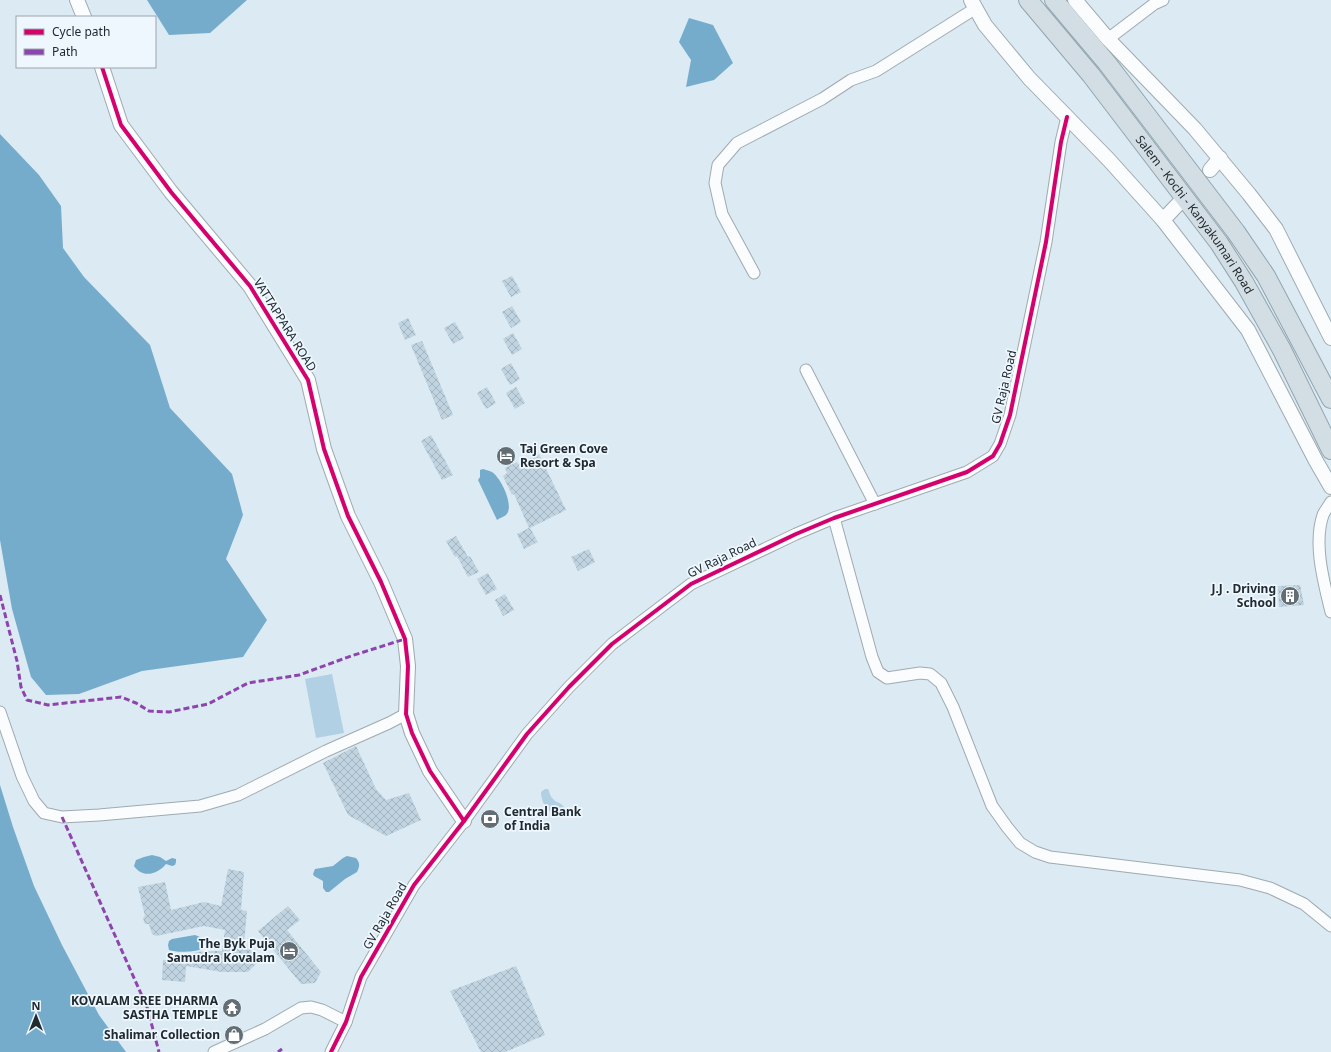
<svg xmlns="http://www.w3.org/2000/svg" width="1331" height="1052" viewBox="0 0 1331 1052" font-family="'Noto Sans',sans-serif">
<defs>
<pattern id="building-cross-hatch" width="8" height="8" patternUnits="userSpaceOnUse"><rect width="8" height="8" fill="#bfd3e0"/><path d="M0 0l8 8M0 8l8-8" fill="none" stroke="#a4b5c0"/></pattern>
</defs>
<rect width="100%" height="100%" fill="#dceaf3"/>
<!-- grass -->
<g fill="#b1d0e4">
<path d="M332,674L344,733L316,738L305,679Z"/>
<path d="M545,789H548C550,793 550,796 553,799C557,804 564,802 565,811C551,820 541,804 541,792Z"/>
</g>
<!-- water -->
<g fill="#75accc">
<path d="M147,0H247L210,33L169,35Z"/>
<path d="M689,18L713,25L733,63L714,80L686,87L691,60L679,42Z"/>
<path d="M0,134L39,175L61,206L63,248L84,277L150,345L170,408L232,474L243,515L226,559L267,620L243,657L142,671L79,694L46,695L31,677L12,609L0,540Z"/>
<path d="M483,469C486,470 490,471 492,472C501,478 515,506 506,515C504,517 499,518 497,520L478,480L480,477V470Z"/>
<path d="M0,785L13,827L34,886L62,945L99,1015L126,1052H0Z"/>
<path d="M152,855L160,857L166,861L172,858L176,859V862L175,865L172,866L166,864C158,874 143,879 134,866L136,860L144,857Z"/>
<path d="M347,856L356,858C360,863 360,866 357,872L345,879L329,892H326L323,888V881L314,876L313,874L315,869L333,866L343,858Z"/>
<path d="M195,935L200,937L202,940V949C194,952 177,953 169,950L168,945L169,941L172,939Z"/>
</g>
<!-- building -->
<g fill="url(#building-cross-hatch)">
<path d="M512,276L521,292L511,297L502,281Z"/>
<path d="M512,306L521,322L511,328L502,312Z"/>
<path d="M408,318L416,335L405,340L398,323Z"/>
<path d="M455,322L464,338L453,344L444,328Z"/>
<path d="M513,333L522,349L512,355L503,339Z"/>
<path d="M422,341L453,415L442,420L411,345Z"/>
<path d="M511,363L520,379L510,385L501,369Z"/>
<path d="M487,387L496,403L486,409L477,393Z"/>
<path d="M516,387L525,403L515,409L506,393Z"/>
<path d="M431,435L453,475L442,480L421,441Z"/>
<path d="M539,454L566,510L530,528L538,542L524,549L517,534L529,528L514,494L512,495L503,476L507,473L505,468L517,462L518,464Z"/>
<path d="M456,536L468,557L470,556L479,572L468,577L457,556L455,557L446,541Z"/>
<path d="M589,549L595,562L578,571L571,557Z"/>
<path d="M488,573L497,589L486,595L477,579Z"/>
<path d="M1300,585L1304,605L1279,607L1278,586Z"/>
<path d="M505,594L514,610L503,616L495,600Z"/>
<path d="M356,746L376,789L386,800L409,793L421,820L386,836L348,815L323,763Z"/>
<path d="M228,869L244,872L241,910L247,911L244,943L260,960L248,972H222L186,966L185,982L162,980L163,960L186,959L187,957H193V953L204,951H222L225,930L204,926L156,936L152,934L149,924H145L143,918L145,916L138,887L165,882L171,910L204,902L221,906Z"/>
<path d="M288,906L300,920L287,930L321,972L315,983L301,984L258,931Z"/>
<path d="M516,966L545,1035L505,1052H481L450,991Z"/>
</g>
<g fill="none" stroke-linecap="round" stroke-linejoin="round">
<defs>
<g id="minor">
<path d="M1108,39L1154,4L1163,0"/>
<path d="M754,273L722,214L715,183L718,165L737,143L822,99L851,80L876,71L976,8"/>
<path d="M806,370L875,504"/>
<path d="M1331,502C1329,506 1325,510 1323,515C1313,544 1324,583 1331,612"/>
<path d="M834,518L872,657L878,672L887,678L920,673L930,674L941,683L953,707L992,806L1007,827L1020,843L1035,852L1050,857L1240,880L1270,888L1304,904L1331,926"/>
<path d="M0,712L22,776L34,801L44,813L62,817L99,815L200,806L238,795L326,751L389,723L406,714"/>
<path d="M214,1052L265,1029L301,1008L311,1007L322,1010L346,1022"/>
<path d="M331,1052L346,1022L361,977L414,885L464,821L527,734L569,687L612,644L691,584L796,534L834,518L967,472L993,456L1000,444L1010,415L1046,242L1061,142L1067,117"/>
</g>
<g id="tertiary">
<path d="M77,0L84,17"/>
<path d="M971,0L985,25L1029,78L1109,160L1163,220L1248,330L1316,461L1331,487"/>
<path d="M1075,0L1108,39L1195,129L1249,194L1276,229L1331,338"/>
<path d="M102,67L121,125L171,192L250,286L308,380L324,449L348,516L381,582L405,639L408,666L406,714L412,733L430,771L464,821"/>
<path d="M1210,170L1220,158"/>
<path d="M1163,220L1181,201"/>
</g>
<g id="trunk">
<path id="s1" d="M1028,0L1091,75L1219,243L1244,282L1282,350L1331,450"/>
<path d="M1054,0L1107,63L1236,232L1266,276L1331,399"/>
</g>
</defs>
<!-- minor casing -->
<use href="#minor" stroke="#9faab0" stroke-width="13"/>
<!-- tertiary casing -->
<use href="#tertiary" stroke="#9faab0" stroke-width="16"/>
<!-- trunk casing -->
<use href="#trunk" stroke="#92a5af" stroke-width="20"/>
<!-- minor -->
<use href="#minor" stroke="#fafcfd" stroke-width="11"/>
<!-- tertiary -->
<use href="#tertiary" stroke="#fafcfd" stroke-width="14"/>
<!-- trunk -->
<use href="#trunk" stroke="#d3dee4" stroke-width="18"/>
<!-- quiet -->
<g stroke="#8e44ad" stroke-width="3" stroke-dasharray="6 3" stroke-linecap="butt">
<path d="M0,595L17,661L21,687L27,700L48,705L121,697L136,703L149,711L169,712L208,704L248,683L299,675L351,656L405,639"/>
<path d="M62,817L147,1007L159,1052"/>
<path d="M278,1052L282,1049"/>
</g>
<defs>
<g id="cycleway">
<path d="M102,67L121,125L171,192L250,286L308,380L324,449L348,516L381,582L405,639L408,666L406,714L412,733L430,771L464,821"/>
<path d="M331,1052L346,1022L361,977L414,885L464,821L527,734L569,687L612,644L691,584L796,534L834,518L967,472L993,456L1000,444L1010,415L1046,242L1061,142L1067,117"/>
</g>
</defs>
<!-- cycleway casing -->
<use href="#cycleway" stroke="#edf7fd" stroke-width="6"/>
<!-- cycleway -->
<use href="#cycleway" stroke="#d6006c" stroke-width="4"/>
</g>
<!-- icons -->
<defs>
<symbol id="hotel-disc" viewBox="-11 -11 22 22"><circle r="9.5" fill="#626d74" stroke="#edf7fd"/><path d="M-6-4.5h1.5V1H6V5H4.5V3h-9V5H-6ZM-4 0a1.8 1.8 0 1 1 3.6 0ZM.5 0V-2.5h3Q6-2.5 6 0Z" fill="#fff"/></symbol>
<symbol id="building-disc" viewBox="-11 -11 22 22"><circle r="9.5" fill="#626d74" stroke="#edf7fd"/><path d="M-4-6H4V6H1V3H-1V6H-4ZM-2.5-4.3h1.7v1.8h-1.7ZM.8-4.3h1.7v1.8H.8ZM-2.5-1h1.7V.8h-1.7ZM.8-1h1.7V.8H.8Z" fill="#fff"/></symbol>
<symbol id="bank-disc" viewBox="-11 -11 22 22"><circle r="9.5" fill="#626d74" stroke="#edf7fd"/><path d="M-6-4H6V4H-6ZM0-2.3a2.3 2.3 0 1 0 0 4.6a2.3 2.3 0 1 0 0-4.6Z" fill="#fff"/></symbol>
<symbol id="temple-disc" viewBox="-11 -11 22 22"><circle r="9.5" fill="#626d74" stroke="#edf7fd"/><path d="M0-6L5-2H3V0L6.5 2.5H4V6H1.5V3h-3V6H-4V2.5H-6.5L-3 0V-2H-5Z" fill="#fff"/></symbol>
<symbol id="shop-disc" viewBox="-11 -11 22 22"><circle r="9.5" fill="#626d74" stroke="#edf7fd"/><path d="M-5-2.5h2.3a2.7 3.5 0 0 1 5.4 0H5L5.5 6h-11ZM-1.5-2.5h3a1.5 2.3 0 0 0-3 0Z" fill="#fff"/></symbol>
</defs>
<g fill-rule="evenodd">
<use href="#hotel-disc" x="495" y="445" width="22" height="22"/>
<use href="#building-disc" x="1279" y="585" width="22" height="22"/>
<use href="#bank-disc" x="479" y="808" width="22" height="22"/>
<use href="#hotel-disc" x="278" y="940" width="22" height="22"/>
<use href="#temple-disc" x="221" y="997" width="22" height="22"/>
<use href="#shop-disc" x="223" y="1024" width="22" height="22"/>
</g>
<g text-anchor="middle" stroke-width="3.5" stroke-linejoin="round" paint-order="stroke">
<!-- street labels -->
<g font-size="12" fill="#202a30" stroke="#edf7fd">
<text dy="4" stroke="none"><textPath href="#s1" startOffset="272">Salem - Kochi - Kanyakumari Road</textPath></text>
<text transform="translate(285 325) rotate(58)" y="4">VATTAPPARA ROAD</text>
<text transform="translate(1004 387) rotate(-77)" y="4">GV Raja Road</text>
<text transform="translate(722 558) rotate(-26)" y="4">GV Raja Road</text>
<text transform="translate(385 916) rotate(-60)" y="4">GV Raja Road</text>
</g>
<!-- poi labels -->
<g font-size="12" font-weight="bold" fill="#202a30" stroke="#edf7fd" text-anchor="end">
<text x="520" y="453" text-anchor="start">Taj Green Cove<tspan x="520" dy="14">Resort &amp; Spa</tspan></text>
<text x="1276" y="593">J.J . Driving<tspan x="1276" dy="14">School</tspan></text>
<text x="504" y="816" text-anchor="start">Central Bank<tspan x="504" dy="14">of India</tspan></text>
<text x="275" y="948">The Byk Puja<tspan x="275" dy="14">Samudra Kovalam</tspan></text>
<text x="218" y="1005">KOVALAM SREE DHARMA<tspan x="218" dy="14">SASTHA TEMPLE</tspan></text>
<text x="220" y="1039">Shalimar Collection</text>
</g>
</g>
<!-- legend -->
<rect x="16" y="16" width="140" height="52" fill="#edf7fd" stroke="#9ba5ab"/>
<rect x="24" y="29" width="20" height="6" fill="#d6006c" stroke="#9ba5ab"/>
<text x="52" y="36" font-size="12" fill="#202a30">Cycle path</text>
<rect x="24" y="49" width="20" height="6" fill="#8e44ad" stroke="#9ba5ab"/>
<text x="52" y="56" font-size="12" fill="#202a30">Path</text>
<!-- north arrow -->
<g transform="translate(36 1016)" stroke="#edf7fd" stroke-width="3" paint-order="stroke">
<path d="M0-3L7 15L0 10L-7 15Z" fill="#202a30"/>
<text y="-6" font-size="11" font-weight="bold" text-anchor="middle" fill="#202a30">N</text>
</g>
</svg>
